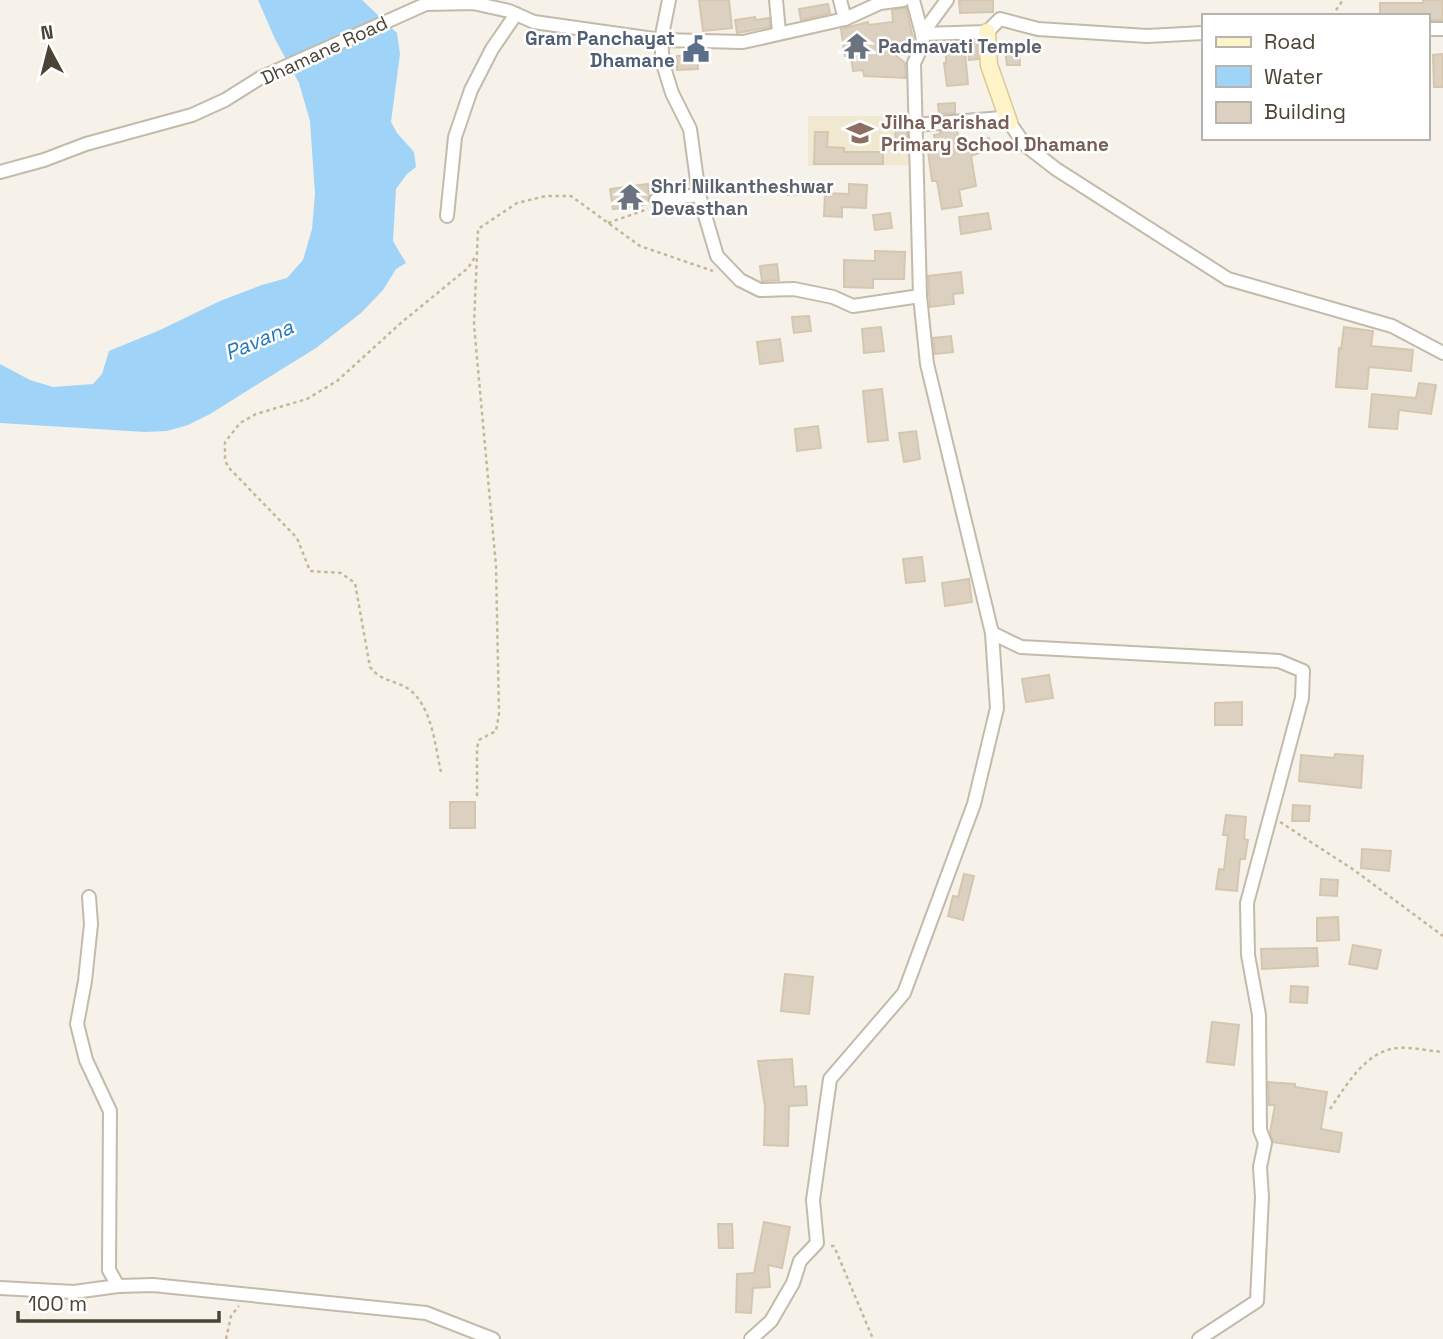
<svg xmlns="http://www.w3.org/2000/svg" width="1443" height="1339" viewBox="0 0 1443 1339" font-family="'Space Grotesk',sans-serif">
<rect width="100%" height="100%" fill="#f6f2e9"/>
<!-- education -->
<path fill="#f1e8d1" d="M808,116H912L914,165L808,166Z"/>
<!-- water -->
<path fill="#a0d3f8" d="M258,0H362L397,33L400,54L391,122L397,133L414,152L416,167L407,174L396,189L393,241L406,263L396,269L383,290L361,313L316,348L210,414L188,425L167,431L145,432L0,423V364L30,380L53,387L93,384L102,374L109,351L160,330L220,301L262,285L287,278L303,260L312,229L315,194L310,121L299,83L275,39Z"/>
<!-- building -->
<g fill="#dcd1c0" stroke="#d5c7af" stroke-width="2">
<path d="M699,0H729L732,28L703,31Z"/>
<path d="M959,0H993V12L960,13Z"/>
<path d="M1423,0H1443V20H1427V16H1380V3H1423Z"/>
<path d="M828,4L830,13L801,20L799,9Z"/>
<path d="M906,8L914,42L912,48L889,50L905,63L906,78L864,76L863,70L853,71L851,56H845L841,29L868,22L869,25L893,22L892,10Z"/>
<path d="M755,17L756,20L769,18L770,27L737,33L735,20Z"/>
<path d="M967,41H977L978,59L969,60Z"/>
<path d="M1019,48L1020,65H1007L1005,49Z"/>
<path d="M965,53L968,84L947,86L944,63H946V54Z"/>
<path d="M1443,54V87H1434L1433,55Z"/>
<path d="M697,55L698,69L677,70V56Z"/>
<path d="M955,103V113L939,114L938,104Z"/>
<path d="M895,122H907V145L896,146Z"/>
<path d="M957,130L960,147L989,138L992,148L971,156L976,186L959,190L962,206L942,209L937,181H932L928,151L936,150L934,135L940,134V132Z"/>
<path d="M815,132H828L827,147L844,148V152H883V164H814Z"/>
<path d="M788,182L811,183L812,194L788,195Z"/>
<path d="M648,184L649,204L613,209L610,189Z"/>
<path d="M849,184L867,185L866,208L842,207V217L824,216L825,193L849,194Z"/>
<path d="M890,213L892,228L875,230L873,215Z"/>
<path d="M988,213L991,229L961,234L959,217Z"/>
<path d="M875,251L905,252L904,279H873V288L844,287V260L875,261Z"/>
<path d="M777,264L779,280L762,281L760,266Z"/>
<path d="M961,272L963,293L953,294L954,304L930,307L928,276Z"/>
<path d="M809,316L811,331L794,333L792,317Z"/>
<path d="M881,327L884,351L864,353L862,329Z"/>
<path d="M1344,327L1373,331L1371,346L1413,350L1411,371L1369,367L1367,389L1336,387L1339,348L1341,349Z"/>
<path d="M951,336L953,352L935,354L933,338Z"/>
<path d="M780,339L783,361L760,364L757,342Z"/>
<path d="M1419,383L1436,385L1431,414L1399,410L1397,429L1369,427L1372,394L1416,398Z"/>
<path d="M882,389L888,440L868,442L863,391Z"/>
<path d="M818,426L821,448L797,451L795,429Z"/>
<path d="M916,431L920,459L904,462L899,433Z"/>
<path d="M922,557L925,581L906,583L903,559Z"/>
<path d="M969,579L972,602L945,606L942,583Z"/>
<path d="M1049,675L1053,698L1026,702L1022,679Z"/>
<path d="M1242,702V725H1215V703Z"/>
<path d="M1335,754L1363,756L1361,788L1299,781L1301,755L1334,758Z"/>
<rect x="450" y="802" width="25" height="26"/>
<path d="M1293,805L1310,806L1309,821H1292Z"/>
<path d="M1226,815L1246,817L1244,839L1248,840L1245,859H1240L1237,891L1216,889L1219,869L1224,870L1228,835H1223Z"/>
<path d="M1362,849L1391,851L1389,871L1361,868Z"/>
<path d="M964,874L974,876L963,920L948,916L953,896L958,897Z"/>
<path d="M1321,879L1338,880L1337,896L1320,895Z"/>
<path d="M1338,917L1339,940L1317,941V918Z"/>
<path d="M1353,945L1381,950L1377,969L1349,964Z"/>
<path d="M1317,948L1318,966L1262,969L1261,949Z"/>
<path d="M785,974L813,977L809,1014L781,1011Z"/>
<path d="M1291,986L1308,987L1307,1003L1290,1002Z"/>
<path d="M1212,1022L1239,1025L1234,1065L1207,1062Z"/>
<path d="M792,1059L794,1087L806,1086L807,1105L789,1106L788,1146L764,1145L765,1107L758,1061Z"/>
<path d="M1268,1082L1295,1084V1087L1327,1092L1321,1129L1342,1133L1339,1152L1273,1142L1270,1133L1275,1105H1269Z"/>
<path d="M764,1222L790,1227L782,1268L768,1265L770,1287L753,1288L751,1313L736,1312L737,1274L754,1273Z"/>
<path d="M718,1224H732L733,1248H719Z"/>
</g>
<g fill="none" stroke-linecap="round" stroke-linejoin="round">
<defs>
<g id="street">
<path d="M669,0L661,40L663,64L672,93L690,129L699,195L717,256L740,280L760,290L794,289L833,297L853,306L920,296"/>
<path d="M776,0L779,32"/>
<path d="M840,0L845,19"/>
<path d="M913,0L922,34L987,32L1000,19L1038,29L1147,36L1203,33"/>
<path d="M1427,29H1443"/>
<path d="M915,125L1002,118L1009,122L1025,145L1056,169L1228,279L1392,326L1443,353"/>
<path d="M0,172L44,160L86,144L192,115L225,100L260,78L426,4L473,3L509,11L534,22L661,40L743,42L845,19L880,3L903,0"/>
<path d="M656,200L699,195"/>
<path d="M447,216L455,137L471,90L492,49L516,14"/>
<path d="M992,633L1021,647L1279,661L1303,671L1302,698L1247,903L1248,955L1259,1015L1260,1130L1265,1143L1260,1167L1262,1197L1257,1301L1199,1339"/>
<path d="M89,897L91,924L85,981L77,1024L86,1060L110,1111L109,1270L118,1286"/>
<path d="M0,1288L74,1292L118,1286L153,1285L426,1313L493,1339"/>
<path d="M751,1339L771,1321L793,1283L800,1261L817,1243L813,1200L830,1079L904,993L974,804L997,708L992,633L927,364L920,296L914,63L923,44L922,34L947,0"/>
</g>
<path id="secondary" d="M987,32L989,65L1009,122"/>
</defs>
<!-- street casing -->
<use href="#street" stroke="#c3bbaa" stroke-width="16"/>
<!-- secondary casing -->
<use href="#secondary" stroke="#dbc994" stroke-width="19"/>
<!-- path -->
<g stroke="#c6b79a" stroke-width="2.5" stroke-dasharray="3.5 3.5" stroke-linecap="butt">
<path d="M1332,16L1343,0"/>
<path d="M608,223L648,209"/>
<path d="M441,772C435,746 432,704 407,688C392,679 382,682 370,667L355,583L341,573L310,571L297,538L230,469L225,461V442L240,423L256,414L307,399L337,381L402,322L468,268L475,257"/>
<path d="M477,796V748L479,740L496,731L499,714L496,566L474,325L478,229L517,203L546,196H571L640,246L713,271"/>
<path d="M1280,822L1354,870L1443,936"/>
<path d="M1330,1109C1346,1086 1366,1050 1398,1048C1413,1047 1429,1051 1443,1052"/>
<path d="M831,1246H834L873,1339"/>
<path d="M226,1339L231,1316L239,1306"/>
</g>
<!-- street -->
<use href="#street" stroke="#fff" stroke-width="12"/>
<!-- secondary -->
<use href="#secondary" stroke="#fff3ca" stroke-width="16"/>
</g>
<!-- icons -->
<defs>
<symbol id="temple-bare" viewBox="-9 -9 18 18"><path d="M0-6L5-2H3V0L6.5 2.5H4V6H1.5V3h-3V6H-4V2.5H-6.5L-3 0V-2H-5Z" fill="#6b7280" stroke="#fff" stroke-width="2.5" paint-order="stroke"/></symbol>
<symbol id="civic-bare" viewBox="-9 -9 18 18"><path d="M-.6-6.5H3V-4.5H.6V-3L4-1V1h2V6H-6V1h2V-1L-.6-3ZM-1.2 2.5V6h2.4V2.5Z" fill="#5c6f8a" stroke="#fff" stroke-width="2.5" paint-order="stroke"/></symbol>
<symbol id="school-bare" viewBox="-9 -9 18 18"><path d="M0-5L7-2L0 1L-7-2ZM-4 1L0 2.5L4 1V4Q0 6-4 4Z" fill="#8d6e63" stroke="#fff" stroke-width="2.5" paint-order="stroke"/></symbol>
</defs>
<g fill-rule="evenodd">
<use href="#temple-bare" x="838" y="27" width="38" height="38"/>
<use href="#civic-bare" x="677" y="30" width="38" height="38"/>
<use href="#school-bare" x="841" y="114" width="38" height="38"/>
<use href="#temple-bare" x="611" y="178" width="38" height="38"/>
</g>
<g text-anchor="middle" stroke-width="5" stroke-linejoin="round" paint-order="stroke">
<!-- service labels -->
<g font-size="19" font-weight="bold" fill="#4e5e75" stroke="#fff" text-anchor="end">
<text x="675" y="45">Gram Panchayat<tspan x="675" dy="22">Dhamane</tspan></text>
</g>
<!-- worship labels -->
<g font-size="19" font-weight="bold" fill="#5b616d" stroke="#fff" text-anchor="start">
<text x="878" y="53">Padmavati Temple</text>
<text x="651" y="193">Shri Nilkantheshwar<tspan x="651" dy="22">Devasthan</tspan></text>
</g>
<!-- street labels -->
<g font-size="19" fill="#4b4336" stroke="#fff">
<text transform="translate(324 50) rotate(-25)" y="7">Dhamane Road</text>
</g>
<!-- education labels -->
<g font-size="19" font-weight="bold" fill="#785e54" stroke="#fff" text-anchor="start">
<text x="881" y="129">Jilha Parishad<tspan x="881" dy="22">Primary School Dhamane</tspan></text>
</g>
<!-- water labels -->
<g font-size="21" font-style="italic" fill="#2178bb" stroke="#fff">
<text transform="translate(259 340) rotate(-23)" y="7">Pavana</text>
</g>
</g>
<!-- legend -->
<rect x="1202" y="14" width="228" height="126" fill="#ffffff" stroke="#b7b4af" stroke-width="2"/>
<rect x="1216" y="37" width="35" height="10" fill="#fff3ca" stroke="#b7b4af" stroke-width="2"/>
<text x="1264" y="49" font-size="21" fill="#4b4336">Road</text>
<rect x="1216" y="66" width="35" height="21" fill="#a0d3f8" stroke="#b7b4af" stroke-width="2"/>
<text x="1264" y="84" font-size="21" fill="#4b4336">Water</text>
<rect x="1216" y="102" width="35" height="21" fill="#dcd1c0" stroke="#b7b4af" stroke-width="2"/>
<text x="1264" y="119" font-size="21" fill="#4b4336">Building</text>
<!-- north arrow -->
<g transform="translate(49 49) rotate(353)" stroke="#ffffff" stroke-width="5" paint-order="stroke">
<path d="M0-5L12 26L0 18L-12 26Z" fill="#4b4336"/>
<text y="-10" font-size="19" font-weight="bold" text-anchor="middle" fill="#4b4336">N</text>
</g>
<!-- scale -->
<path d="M18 1311v10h201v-10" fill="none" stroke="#4b4336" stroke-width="3.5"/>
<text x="28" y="1311" font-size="21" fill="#4b4336" stroke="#ffffff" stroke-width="5" paint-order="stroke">100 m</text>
</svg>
